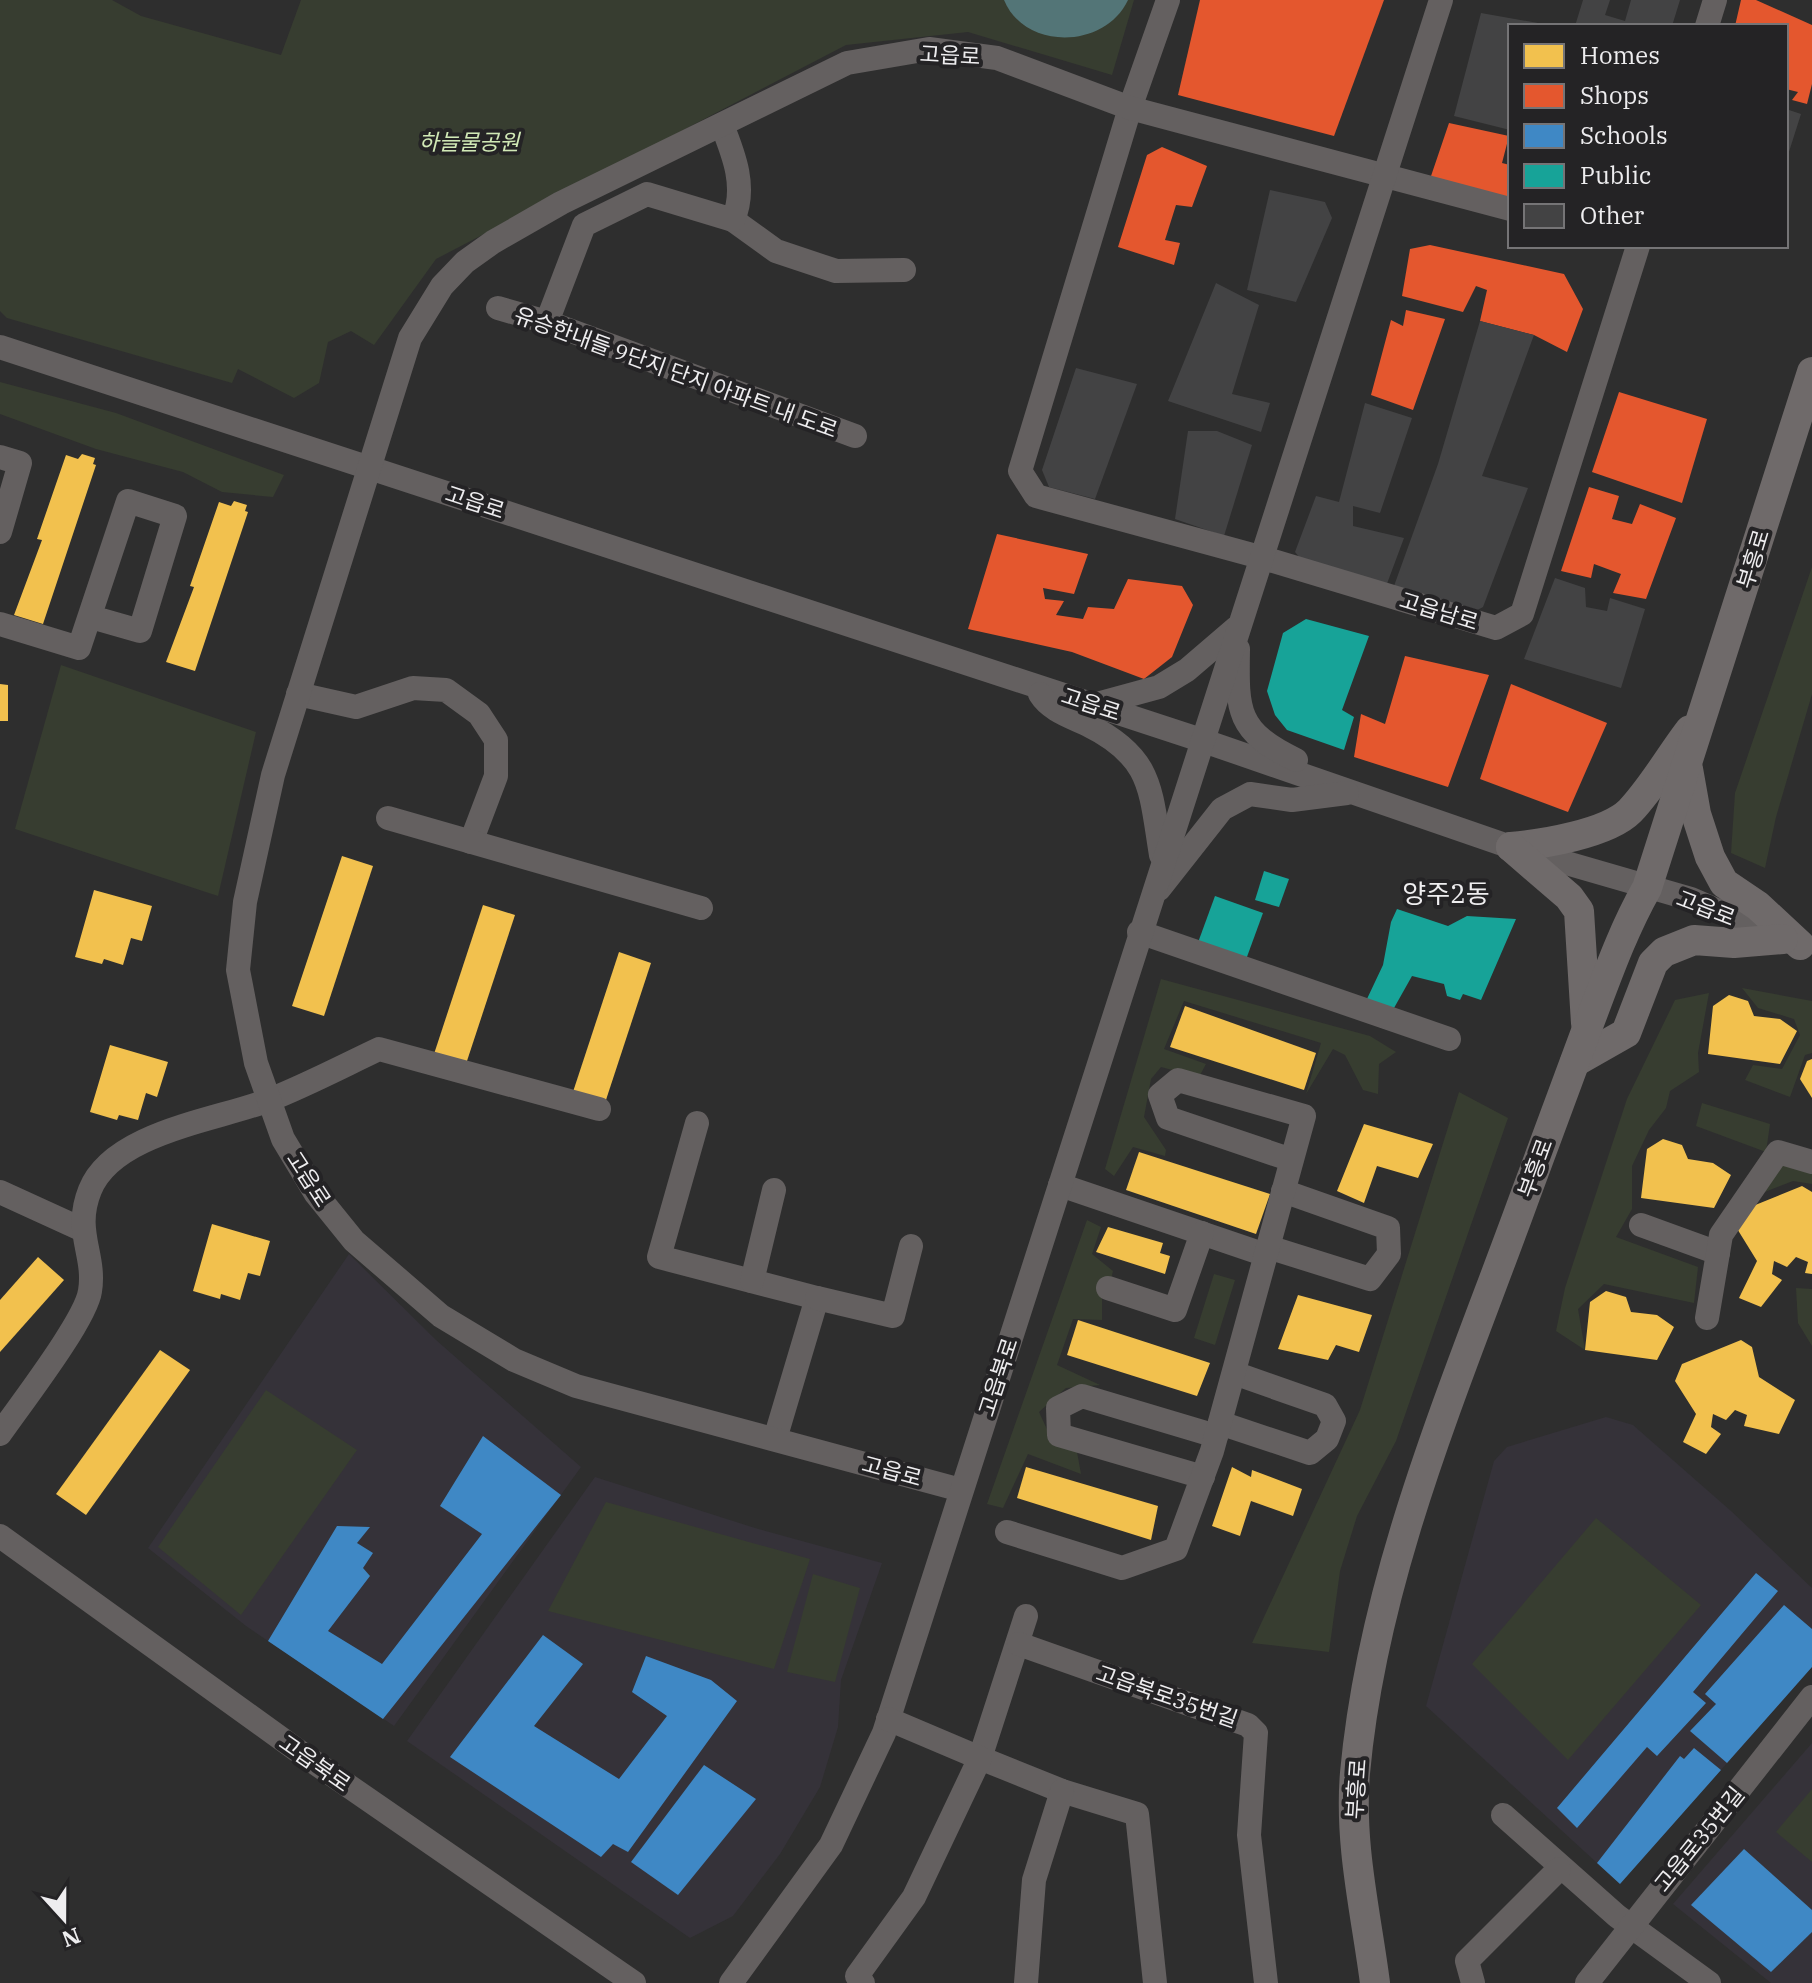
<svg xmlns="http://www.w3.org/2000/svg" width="1812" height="1983" viewBox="0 0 1812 1983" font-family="'IBM Plex Serif','Noto Sans KR',serif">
<rect width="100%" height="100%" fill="#2e2e2e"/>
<!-- built -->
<g fill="#353239">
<path d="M349,1254L436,1340L581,1467L394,1726L246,1626L148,1548Z"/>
<path d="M1606,1417L1633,1425L1731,1511L1812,1588V1667L1620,1884L1426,1706L1494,1461L1507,1447Z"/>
<path d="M595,1477L755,1528L882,1563L841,1680L838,1727L820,1787L780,1854L733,1916L690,1938L407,1741Z"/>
<path d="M1812,1743V1983H1771L1673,1904Z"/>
</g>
<!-- green -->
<g fill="#373d30">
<path d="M0,0H112L141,16L281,55L301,0H1134L1112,75L968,32L846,45L436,259L374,345L351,331L328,342L319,383L294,398L238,369L232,383L7,318L0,311Z"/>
<path d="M0,382L116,413L284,475L273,497L222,492L183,472L96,449L0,414Z"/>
<path d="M1812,567V694L1776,817L1765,868L1731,853L1735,793Z"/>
<path d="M61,665L256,732L218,896L15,829Z"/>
<path d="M1161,979L1370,1036L1396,1052L1379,1064L1378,1094L1363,1090L1345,1055L1333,1049L1306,1094L1321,1043L1184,1001L1164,1049L1206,1064L1199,1077L1161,1067L1151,1079L1144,1117L1166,1150L1165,1156L1133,1147L1114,1176L1105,1169Z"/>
<path d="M1742,988L1812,1001V1053L1805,1055L1790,1097L1745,1080L1753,1065L1782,1069L1800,1035L1794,1019L1758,1008Z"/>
<path d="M1709,993L1698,1053L1699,1072L1670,1091L1666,1108L1649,1130L1632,1166V1209L1616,1237L1698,1267L1694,1303L1604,1284L1578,1309L1585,1350L1556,1331L1565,1288L1627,1099L1675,1000Z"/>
<path d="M1459,1092L1508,1118L1396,1441L1357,1516L1340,1571L1329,1652L1252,1643L1360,1410Z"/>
<path d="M1702,1103L1770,1124L1766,1152L1696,1126Z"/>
<path d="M1783,1159L1812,1168V1184L1793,1181L1752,1197Z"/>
<path d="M1087,1220L1101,1227L1092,1254L1113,1271L1111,1279L1096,1287L1102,1298V1320L1073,1319L1057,1365L1100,1385L1066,1388L1039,1412L1051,1438L1077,1452L1081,1474L1028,1454L1003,1508L987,1504Z"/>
<path d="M1214,1274L1235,1280L1215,1345L1194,1338Z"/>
<path d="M1796,1288L1812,1289V1346L1798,1323Z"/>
<path d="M266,1390L357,1450L241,1615L158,1547Z"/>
<path d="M606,1502L810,1559L774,1669L548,1611Z"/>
<path d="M1596,1518L1701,1605L1568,1760L1472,1664Z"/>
<path d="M813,1574L860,1588L835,1682L787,1672Z"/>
<path d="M1812,1789V1862L1776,1832Z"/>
</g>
<!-- water -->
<path fill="#537577" d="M1004,0H1128C1105,49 1025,51 1004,0Z"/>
<!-- homes -->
<g fill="#f2c14e">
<path d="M82,454L95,458L93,464L96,465L43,624L14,615L42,540L37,539L66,455L78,459Z"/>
<path d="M234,501L247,505L245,511L248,512L195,671L166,662L194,587L190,586L219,502L231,506Z"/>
<path d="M0,684L8,685V721H0Z"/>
<path d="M342,856L373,866L324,1016L292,1006Z"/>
<path d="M94,890L152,906L142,941L131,938L123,965L104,959L102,964L75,957Z"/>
<path d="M483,905L515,915L466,1064L434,1054Z"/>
<path d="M619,952L651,963L603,1109L571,1098Z"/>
<path d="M1729,995L1748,1001L1754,1016L1780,1019L1797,1031L1780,1064L1708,1054L1713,1006Z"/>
<path d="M1185,1006L1316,1053L1304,1090L1170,1047Z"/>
<path d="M110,1045L168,1062L157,1097L146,1093L138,1120L119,1115L117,1120L90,1112Z"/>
<path d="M1812,1059V1098L1800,1079L1807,1061Z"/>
<path d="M1364,1124L1433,1144L1418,1178L1377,1166L1364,1203L1337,1191Z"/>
<path d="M1663,1139L1682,1145L1688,1159L1713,1163L1731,1175L1714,1208L1641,1198L1647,1149Z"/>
<path d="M1139,1152L1270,1194L1256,1234L1126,1190Z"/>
<path d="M1802,1186L1812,1192V1274L1805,1273L1808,1262L1796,1257L1787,1267L1774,1261L1772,1274L1782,1280L1761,1307L1739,1298L1757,1261L1736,1227L1743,1210Z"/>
<path d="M212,1224L270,1241L260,1276L248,1273L240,1300L221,1294L220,1299L193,1291Z"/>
<path d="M1108,1227L1163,1243L1160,1253L1170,1256L1165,1274L1096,1252Z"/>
<path d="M38,1257L64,1280L0,1352V1300Z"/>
<path d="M1606,1291L1626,1297L1631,1312L1657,1315L1674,1327L1657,1360L1585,1350L1590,1302Z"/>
<path d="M1298,1295L1372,1315L1359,1352L1336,1345L1328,1360L1278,1349Z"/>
<path d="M1078,1320L1210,1363L1197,1396L1067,1355Z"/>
<path d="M1741,1340L1752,1347L1759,1377L1795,1400L1779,1434L1744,1426L1747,1415L1735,1410L1726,1420L1713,1414L1711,1427L1721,1434L1706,1454L1683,1442L1696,1414L1675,1381L1682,1364Z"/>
<path d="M160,1350L190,1370L86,1515L56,1494Z"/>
<path d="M1026,1467L1158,1506L1151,1540L1017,1498Z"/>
<path d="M1232,1467L1251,1477L1252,1470L1302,1489L1293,1516L1251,1501L1240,1536L1212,1526Z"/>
</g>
<!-- shops -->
<g fill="#e4572e">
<path d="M1200,0H1384L1334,136L1178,95Z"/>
<path d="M1741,0H1756L1812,25V84L1807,104L1792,100L1798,92L1786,89V26H1735Z"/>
<path d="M1449,123L1509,136L1502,163L1510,165V199L1430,179Z"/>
<path d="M1162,147L1207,166L1192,207L1176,205L1165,240L1180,243L1174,265L1118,247L1147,155Z"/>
<path d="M1430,245L1564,274L1583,309L1567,352L1534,335L1480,321L1487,290L1476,286L1463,312L1402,296L1410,249Z"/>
<path d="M1406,310L1445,319L1413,410L1371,395L1391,320L1403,326Z"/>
<path d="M1619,392L1707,419L1682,503L1592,472Z"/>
<path d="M1589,487L1619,496L1612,519L1632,524L1640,504L1676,518L1646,599L1613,593L1621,574L1594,564L1591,578L1561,571Z"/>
<path d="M997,534L1088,554L1074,594L1043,588L1045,599L1064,601L1056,615L1083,619L1088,607L1114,609L1128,579L1182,586L1193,605L1172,657L1144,679L1072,652L968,629Z"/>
<path d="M1405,656L1489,675L1448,787L1354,757L1361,714L1385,724Z"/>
<path d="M1511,684L1607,723L1568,812L1480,779Z"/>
</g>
<!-- schools -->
<g fill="#3f88c5">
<path d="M483,1436L561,1495L383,1719L268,1641L337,1526L370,1527L357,1543L373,1553L363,1568L370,1576L328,1631L382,1664L482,1534L440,1506Z"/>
<path d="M1756,1573L1778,1591L1693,1692L1706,1703L1657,1756L1647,1747L1577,1828L1557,1808Z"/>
<path d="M1784,1605L1812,1629V1667L1727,1763L1690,1731L1716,1704L1705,1694Z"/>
<path d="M543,1635L583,1664L534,1726L619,1779L667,1716L632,1692L646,1656L711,1680L737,1701L628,1852L613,1844L601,1857L450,1757Z"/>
<path d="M1694,1748L1721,1770L1620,1884L1597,1863L1680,1756L1684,1759Z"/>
<path d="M704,1765L756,1799L678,1895L631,1862Z"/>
<path d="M1744,1849L1812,1910V1932L1771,1972L1691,1905Z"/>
</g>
<!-- public -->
<g fill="#17a398">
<path d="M1306,619L1369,636L1342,710L1354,717L1344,750L1287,730L1275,715L1267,691L1283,633Z"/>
<path d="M1264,871L1289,879L1279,907L1255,900Z"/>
<path d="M1215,896L1263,913L1244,965L1196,948Z"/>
<path d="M1397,909L1448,926L1467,916L1516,919L1481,1000L1463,994L1460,1000L1447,996L1444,984L1412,976L1394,1008L1366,1001L1383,965L1391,922Z"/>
</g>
<!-- building -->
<g fill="#434344">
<path d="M1583,0H1610L1605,15L1625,21L1631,0H1680L1672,26H1575Z"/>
<path d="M1481,13L1538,23L1537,26H1510V130L1454,116Z"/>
<path d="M1786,109L1801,114L1787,158H1786Z"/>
<path d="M1270,190L1325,202L1332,218L1296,302L1247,290Z"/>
<path d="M1216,283L1259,305L1232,394L1270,403L1261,432L1168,401Z"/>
<path d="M1480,321L1534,335L1482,476L1528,488L1483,607L1472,613L1394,586L1438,464Z"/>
<path d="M1076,368L1137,384L1095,499L1049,487L1042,470Z"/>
<path d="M1365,403L1412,418L1380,513L1353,506V526L1404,538L1385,589L1306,565L1295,552L1316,496L1339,502Z"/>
<path d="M1188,431H1217L1252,445L1224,536L1175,519Z"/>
<path d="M1555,578L1585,588L1586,607L1607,611L1610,598L1645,609L1621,688L1524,659Z"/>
</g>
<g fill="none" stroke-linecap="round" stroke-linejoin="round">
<!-- minor -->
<g stroke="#646060" stroke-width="24">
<path d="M1168,0L1130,108L1020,471L1036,496L1260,557L1496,628L1522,614L1638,246"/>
<path d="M1707,26L1715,0"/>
<path d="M733,220L776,251L836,271L904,270"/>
<path d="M498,308L547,322L855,436"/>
<path d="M547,322L584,225L647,194L733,220C747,188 734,155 722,125"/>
<path d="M0,347L1201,740L1511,847L1691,899L1781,938"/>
<path d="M0,457L20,463L0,532"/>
<path d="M0,624L79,648L128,501L175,516L140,631L91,617"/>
<path d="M1238,649C1237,711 1236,731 1296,760"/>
<path d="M298,694L356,707L413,688L446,690L479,714L496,740V776L471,842"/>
<path d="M1040,694C1050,710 1069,716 1086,724C1153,757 1150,788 1161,855"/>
<path d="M1093,705L1159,687L1187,670L1236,628"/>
<path d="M388,818L701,908"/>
<path d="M1159,889L1222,809L1250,794L1292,800L1347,793"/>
<path d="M1139,932L1449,1039"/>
<path d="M697,1123L659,1257L817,1298L775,1439"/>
<path d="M1060,1185L1266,1255"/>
<path d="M0,1192L81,1229"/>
<path d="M1641,1225L1718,1253"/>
<path d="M1268,1247L1370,1279L1389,1254L1388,1228L1283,1191"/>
<path d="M752,1281L774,1190"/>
<path d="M1108,1288L1175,1310L1202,1233"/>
<path d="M817,1298L893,1316L911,1246"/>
<path d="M1707,1318L1721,1235L1778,1152L1812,1162"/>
<path d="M1220,1423L1310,1453L1327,1439L1334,1421L1325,1405L1234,1373"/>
<path d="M0,1434C20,1405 86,1320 90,1291C96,1254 73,1232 90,1190C113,1132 218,1120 269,1100C307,1085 343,1066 379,1049L599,1109"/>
<path d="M1203,1477L1059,1435L1058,1408L1082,1396L1216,1436"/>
<path d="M961,1490L576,1386L514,1360L441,1316L354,1241L316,1194L283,1139L256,1063L238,970L245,902L273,775L410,338L442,286L465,262L493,242L561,203L847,63L929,49L997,58L1130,108L1510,209"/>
<path d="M1007,1532L1122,1568L1176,1549L1212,1451L1304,1116L1178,1080L1160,1095L1168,1118L1292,1160"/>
<path d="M0,1536L308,1758L634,1983"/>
<path d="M1026,1616L980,1758L1062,1791L1137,1814L1155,1983"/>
<path d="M1019,1644L1248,1725L1256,1733L1249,1835L1266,1983"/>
<path d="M1503,1815L1617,1916L1709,1983"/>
<path d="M731,1983L831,1845L884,1733L1441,0"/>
<path d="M863,1983L857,1976L914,1897L980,1758L888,1719"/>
<path d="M1026,1983L1034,1880L1062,1791"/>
<path d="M1473,1983L1467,1961L1559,1869"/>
<path d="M1587,1983L1812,1697"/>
</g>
<!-- major -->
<g stroke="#6f6a6a" stroke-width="30">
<path d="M1688,769L1696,814L1710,857L1724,883L1758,906L1800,945"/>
<path d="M1511,847C1542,844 1607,834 1630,811C1652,788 1670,756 1690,730"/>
<path d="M1511,847L1569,897L1579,911L1586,1023"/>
<path d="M1575,1062L1626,1033L1653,963L1664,952L1694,940L1734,943L1783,939"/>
<path d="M1375,1983C1366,1913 1349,1845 1355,1773C1373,1573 1457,1383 1525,1196C1546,1139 1567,1083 1588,1026C1606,979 1622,932 1647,888L1812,372"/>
</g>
</g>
<g text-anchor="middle" stroke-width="8" stroke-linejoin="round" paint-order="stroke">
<!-- street labels -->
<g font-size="22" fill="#eeedef" stroke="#242325">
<text transform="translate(950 55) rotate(3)" y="8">고읍로</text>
<text transform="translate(676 372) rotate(20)" y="8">유승한내들 9단지 단지 아파트 내 도로</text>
<text transform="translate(475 502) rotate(18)" y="8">고읍로</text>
<text transform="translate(1753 559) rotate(-73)" y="8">부흥로</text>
<text transform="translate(1439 611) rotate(17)" y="8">고읍남로</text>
<text transform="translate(1091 704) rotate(18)" y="8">고읍로</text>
<text transform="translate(1706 908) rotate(21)" y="8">고읍로</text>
<text transform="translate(1535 1168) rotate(-70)" y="8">부흥로</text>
<text transform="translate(309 1179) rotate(57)" y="8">고읍로</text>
<text transform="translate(998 1377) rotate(-72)" y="8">고읍북로</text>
<text transform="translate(892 1471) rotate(15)" y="8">고읍로</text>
<text transform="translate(1167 1696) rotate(19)" y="8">고읍북로35번길</text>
<text transform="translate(315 1763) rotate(35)" y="8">고읍북로</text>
<text transform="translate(1356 1789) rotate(-86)" y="8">부흥로</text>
<text transform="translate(1699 1839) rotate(-51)" y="8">고읍로35번길</text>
</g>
<!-- park labels -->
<g font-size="22" font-style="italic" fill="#d1e9b6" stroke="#242325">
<text x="469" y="150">하늘물공원</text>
</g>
<!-- quarter labels -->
<g font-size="26" fill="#eeedef" stroke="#242325">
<text x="1446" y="903">양주2동</text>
</g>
</g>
<!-- legend -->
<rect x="1508" y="24" width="280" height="224" fill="#242325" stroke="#757476" stroke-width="2"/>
<rect x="1524" y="44" width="40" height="24" fill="#f2c14e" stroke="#757476" stroke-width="2"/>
<text x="1580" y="64" font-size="24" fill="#eeedef">Homes</text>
<rect x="1524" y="84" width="40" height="24" fill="#e4572e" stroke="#757476" stroke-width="2"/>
<text x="1580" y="104" font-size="24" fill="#eeedef">Shops</text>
<rect x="1524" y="124" width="40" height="24" fill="#3f88c5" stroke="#757476" stroke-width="2"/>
<text x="1580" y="144" font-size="24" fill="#eeedef">Schools</text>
<rect x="1524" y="164" width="40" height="24" fill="#17a398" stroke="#757476" stroke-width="2"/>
<text x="1580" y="184" font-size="24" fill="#eeedef">Public</text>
<rect x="1524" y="204" width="40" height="24" fill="#434344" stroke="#757476" stroke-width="2"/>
<text x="1580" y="224" font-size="24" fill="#eeedef">Other</text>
<!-- north arrow -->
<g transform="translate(64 1919) rotate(159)" stroke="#242325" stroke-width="6" paint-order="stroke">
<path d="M0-6L14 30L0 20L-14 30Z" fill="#eeedef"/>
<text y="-12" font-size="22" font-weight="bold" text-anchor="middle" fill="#eeedef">N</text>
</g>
</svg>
